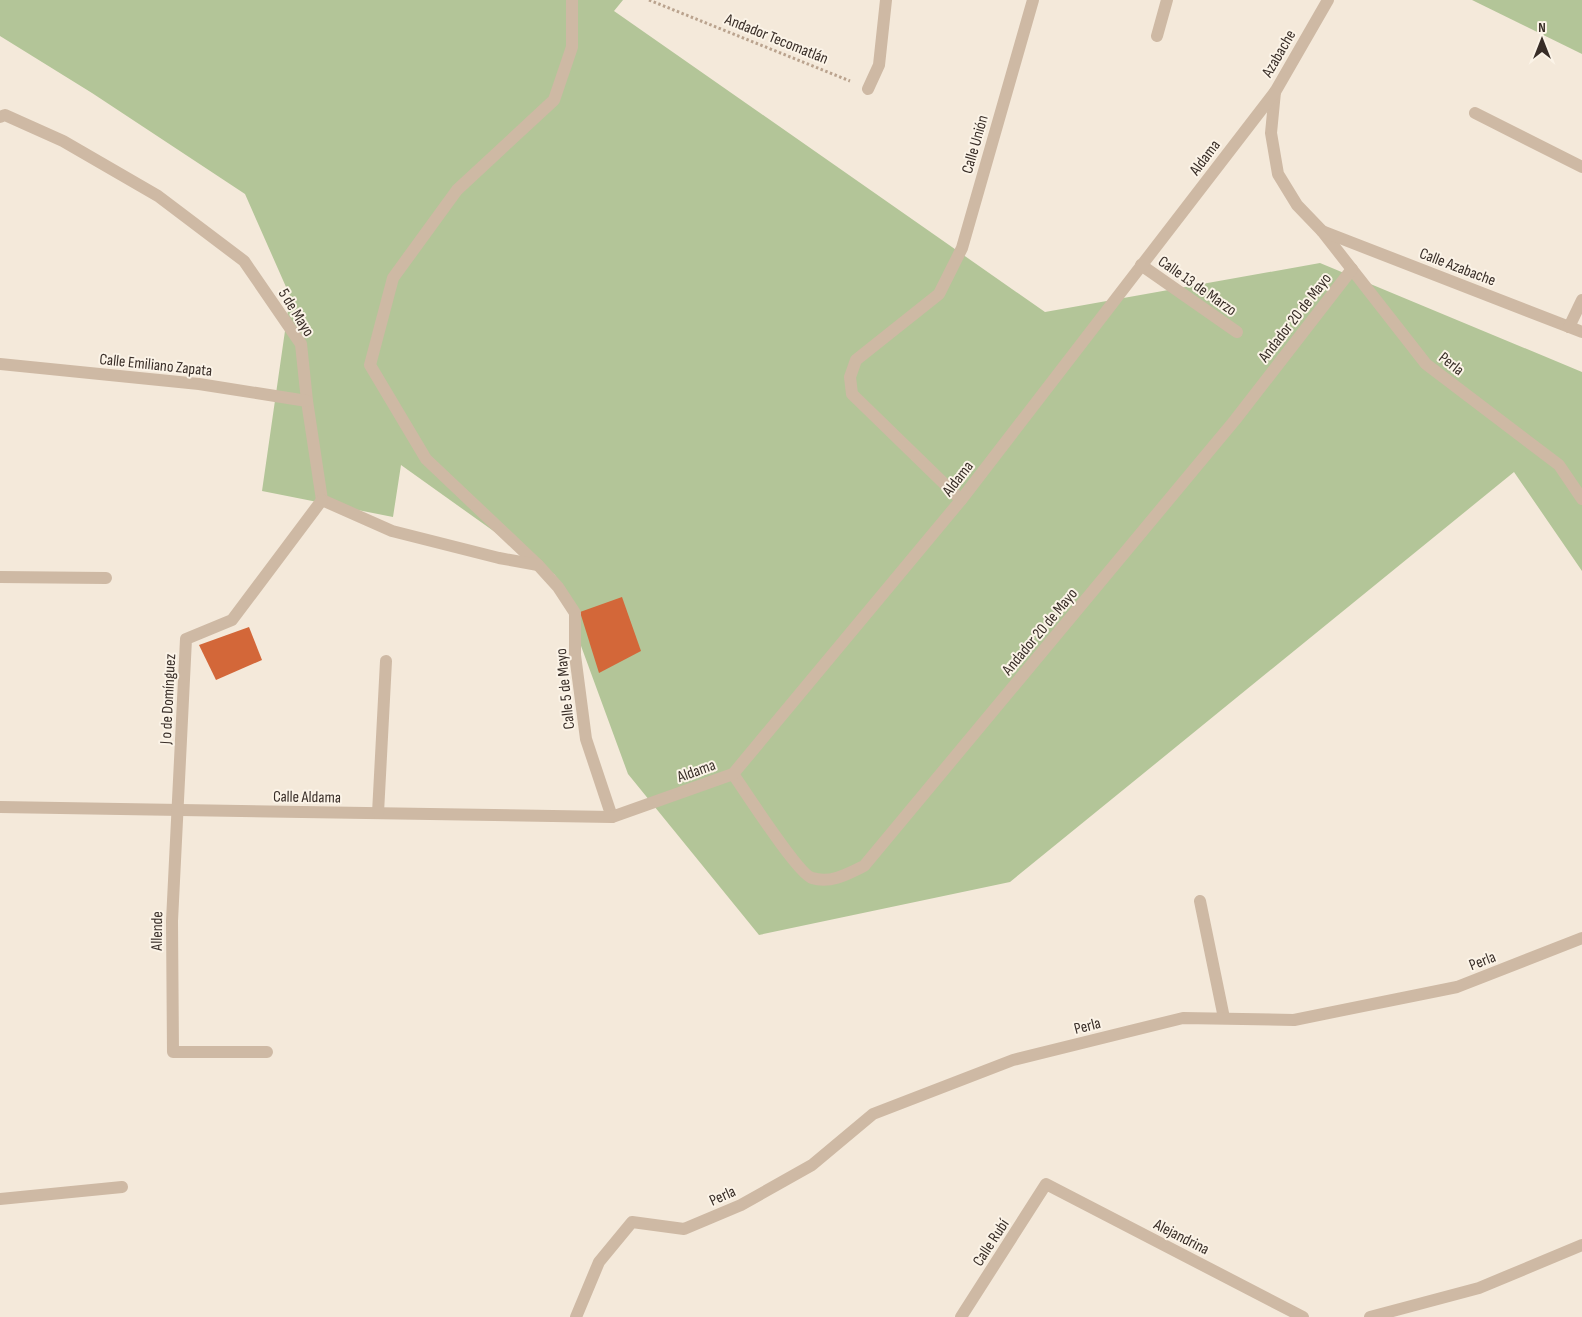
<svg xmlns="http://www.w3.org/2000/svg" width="1582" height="1317" viewBox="0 0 1582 1317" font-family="'Sofia Sans Condensed',sans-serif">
<rect width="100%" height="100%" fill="#f4e9da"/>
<!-- green -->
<g fill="#b3c598">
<path d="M0,0H623L614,11L1045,312L1320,263L1582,372V571L1514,472L1010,882L759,935L628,774L555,575L401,465L393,517L262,491L290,296L245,194L92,93L0,36Z"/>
<path d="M1472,0H1582V54Z"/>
</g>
<!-- building -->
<g fill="#d36739">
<path d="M622,597L641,651L599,673L580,612Z"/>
<path d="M249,627L262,660L216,680L199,645Z"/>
</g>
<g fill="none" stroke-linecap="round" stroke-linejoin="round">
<!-- path -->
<path stroke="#baa38e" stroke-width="3" stroke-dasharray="2.5 2.5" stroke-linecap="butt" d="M649,0L850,81"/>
<!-- minor -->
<g stroke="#ceb9a4" stroke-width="12">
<path d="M572,0V47L554,100L457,190L393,278L370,365L426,459L538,565L558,587L575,613V655L586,739L612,817"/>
<path d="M1328,0L1275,92L1271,133L1278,174L1297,205L1322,231L1426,364L1559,465L1582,499"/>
<path d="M1157,36L1167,0"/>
<path d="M868,89L879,65L886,0"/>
<path d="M1475,113L1582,167"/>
<path d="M0,117L5,115L63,141L158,196L244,261L301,344L307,401L322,500L392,531L499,558L538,565"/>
<path d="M1322,231L1582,332"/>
<path d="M1141,265L1237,332"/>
<path d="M1569,327L1582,300"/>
<path d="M0,364L199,384L307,401"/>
<path d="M961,500L852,394L850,377L856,360L939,294L962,248L1033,0"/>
<path d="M0,577L106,578"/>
<path d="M733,774C745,791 798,874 812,878C830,884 848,874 864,866L1235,420L1352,269"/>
<path d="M0,807L612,817L733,774L961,500L1275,92"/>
<path d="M378,813L386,661"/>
<path d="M1200,901L1224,1018"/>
<path d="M267,1052H173L172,921L186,639L232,620L322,500"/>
<path d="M0,1199L122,1187"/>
<path d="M576,1317L599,1262L632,1222L684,1229L741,1205L812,1165L873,1114L1013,1060L1183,1018L1294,1020L1457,987L1582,938"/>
<path d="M961,1317L1046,1184L1303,1317"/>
<path d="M1370,1317L1479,1288L1582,1245"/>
</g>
</g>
<g text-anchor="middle" stroke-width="4" stroke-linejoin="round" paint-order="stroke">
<!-- street labels -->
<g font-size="16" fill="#382d27" stroke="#fbf3e7">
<text transform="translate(777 38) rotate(22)" y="6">Andador Tecomatlán</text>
<text transform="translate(1278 53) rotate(-60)" y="6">Azabache</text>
<text transform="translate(974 144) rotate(-74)" y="6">Calle Unión</text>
<text transform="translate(1204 157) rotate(-53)" y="6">Aldama</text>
<text transform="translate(1458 266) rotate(21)" y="6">Calle Azabache</text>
<text transform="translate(1198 285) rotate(35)" y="6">Calle 13 de Marzo</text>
<text transform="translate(297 312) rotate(58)" y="6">5 de Mayo</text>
<text transform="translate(1294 317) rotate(-52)" y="6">Andador 20 de Mayo</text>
<text transform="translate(1452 363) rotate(38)" y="6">Perla</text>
<text transform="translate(156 364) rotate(6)" y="6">Calle Emiliano Zapata</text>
<text transform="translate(957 478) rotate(-52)" y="6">Aldama</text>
<text transform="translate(1039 631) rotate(-50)" y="6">Andador 20 de Mayo</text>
<text transform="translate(564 689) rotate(-96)" y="6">Calle 5 de Mayo</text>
<text transform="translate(167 699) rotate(-87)" y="6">J o de Domínguez</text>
<text transform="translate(696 770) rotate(-20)" y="6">Aldama</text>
<text transform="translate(307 796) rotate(1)" y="6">Calle Aldama</text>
<text transform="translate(156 931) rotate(-89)" y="6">Allende</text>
<text transform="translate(1482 960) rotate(-21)" y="6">Perla</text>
<text transform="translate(1087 1025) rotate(-14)" y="6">Perla</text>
<text transform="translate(722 1195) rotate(-24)" y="6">Perla</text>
<text transform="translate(1182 1236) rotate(27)" y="6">Alejandrina</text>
<text transform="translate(990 1242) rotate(-57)" y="6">Calle Rubí</text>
</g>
</g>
<!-- north arrow -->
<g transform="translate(1542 40)" stroke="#fbf3e7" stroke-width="4" paint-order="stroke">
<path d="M0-4L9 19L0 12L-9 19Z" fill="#382d27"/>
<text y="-8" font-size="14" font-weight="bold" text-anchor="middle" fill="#382d27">N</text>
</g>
</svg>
